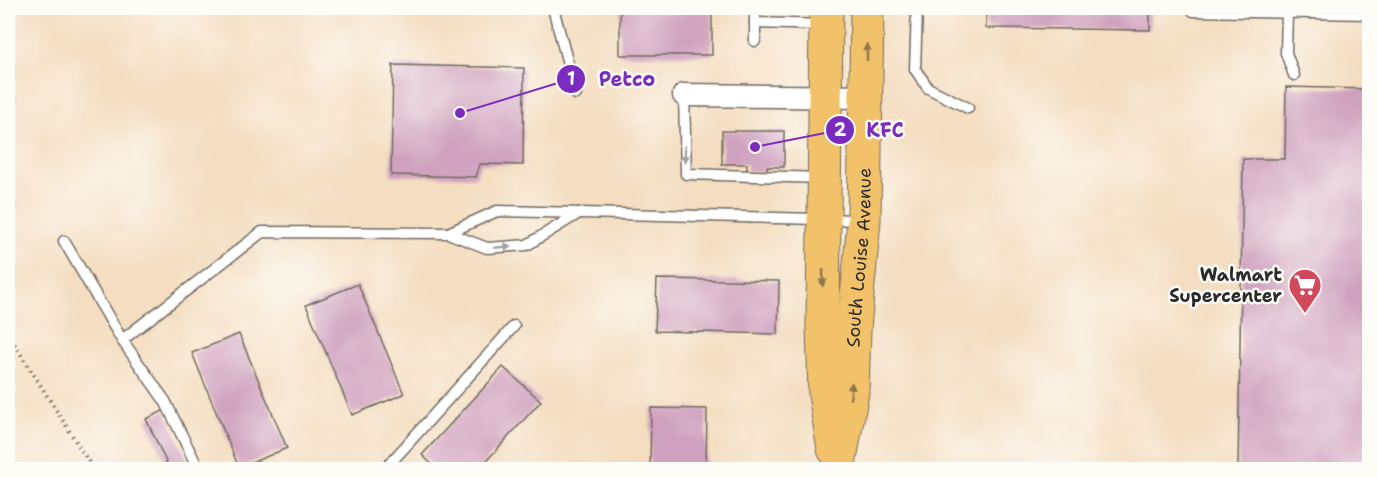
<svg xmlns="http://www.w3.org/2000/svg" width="1377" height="477" viewBox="0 0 1377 477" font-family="'Shantell Sans',sans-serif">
<rect width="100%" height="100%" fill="#fdfcf7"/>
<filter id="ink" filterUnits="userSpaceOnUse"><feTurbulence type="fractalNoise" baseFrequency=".0167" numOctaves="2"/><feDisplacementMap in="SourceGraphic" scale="12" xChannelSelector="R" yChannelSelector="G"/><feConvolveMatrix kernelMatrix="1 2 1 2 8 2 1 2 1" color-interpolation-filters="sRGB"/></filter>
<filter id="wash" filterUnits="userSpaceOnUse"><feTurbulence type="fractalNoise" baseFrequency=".008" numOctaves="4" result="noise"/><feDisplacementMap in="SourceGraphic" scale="24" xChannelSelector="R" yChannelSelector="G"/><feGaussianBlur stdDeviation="1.35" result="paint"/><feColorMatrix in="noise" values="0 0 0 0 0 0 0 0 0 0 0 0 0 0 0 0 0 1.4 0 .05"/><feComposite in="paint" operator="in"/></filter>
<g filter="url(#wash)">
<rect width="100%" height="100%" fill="#f4ddc0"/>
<g id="blocks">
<!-- building -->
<g fill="#cfa1be">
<rect x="620" y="8" width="92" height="47"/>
<path d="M986,8H1150V30L986,28Z"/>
<path d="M393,65L524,68L523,165L480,164L476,177L391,175Z"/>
<path d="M1286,87L1370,89V470H1238L1243,159H1285Z"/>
<path d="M722,131H784V167H767V171H747V164H722Z"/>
<path d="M657,279L779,281L778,334L655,331Z"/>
<path d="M358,284L404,394L352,415L306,305Z"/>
<path d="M239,334L287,448L239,468L192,353Z"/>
<path d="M503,367L541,401L478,470H438L422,455Z"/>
<path d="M651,408L707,409L706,470H650Z"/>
<path d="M165,410L192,470H170L146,419Z"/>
</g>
</g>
</g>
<g filter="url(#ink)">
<use href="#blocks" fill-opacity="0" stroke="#71695f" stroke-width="1.5"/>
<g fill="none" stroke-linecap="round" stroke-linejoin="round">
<defs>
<g id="service">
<path d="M553,8L576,94"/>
<path d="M755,8V23L824,25"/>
<path d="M917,8L915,69L928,88L968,108"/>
<path d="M1191,8L1193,11L1312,13V8"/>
<path d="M1287,13L1286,53L1294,75"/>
<path d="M1312,13L1370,14"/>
<path d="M755,41V23"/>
<path d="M684,95L686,174L823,178"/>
<path d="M448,233L497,211L861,220"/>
<path d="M64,241L122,340L165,401L199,470"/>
<path d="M122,340L262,232L448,233L487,248L527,245L579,213"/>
<path d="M384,470L514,326"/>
</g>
<path id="minor" d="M684,95L867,97"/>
<g id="primary">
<path d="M826,8L823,326L825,394L834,449"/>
<path id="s1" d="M838,470L852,392L854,328L864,220L867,8"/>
</g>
</defs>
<!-- service casing -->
<use href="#service" stroke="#71695f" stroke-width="13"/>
<!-- minor casing -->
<use href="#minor" stroke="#71695f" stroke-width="25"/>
<!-- primary casing -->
<use href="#primary" stroke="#71695f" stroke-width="35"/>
<!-- path -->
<path stroke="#71695f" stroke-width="4" stroke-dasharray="1.5 4.5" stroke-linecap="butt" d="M8,334L94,470"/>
<!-- service -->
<use href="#service" stroke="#fff" stroke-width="10"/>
<!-- minor -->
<use href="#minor" stroke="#fff" stroke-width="22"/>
<!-- primary -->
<use href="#primary" stroke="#f2c26a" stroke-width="33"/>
</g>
<!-- one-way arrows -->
<defs><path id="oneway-solid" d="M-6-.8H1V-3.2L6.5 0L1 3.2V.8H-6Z" transform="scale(1.5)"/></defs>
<g fill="#8e764a">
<use href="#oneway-solid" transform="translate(867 52) rotate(-90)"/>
<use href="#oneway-solid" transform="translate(823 278) rotate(91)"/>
<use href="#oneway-solid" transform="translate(851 391) rotate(-84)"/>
</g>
<g fill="#a0a0a0">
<use href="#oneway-solid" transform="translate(685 154) rotate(88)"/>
<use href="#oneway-solid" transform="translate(503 247) rotate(-5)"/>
</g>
</g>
<!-- icons -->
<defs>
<symbol id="supermarket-pin" viewBox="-11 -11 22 30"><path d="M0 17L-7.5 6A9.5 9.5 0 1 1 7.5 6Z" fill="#d1495b" stroke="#fdfcf7"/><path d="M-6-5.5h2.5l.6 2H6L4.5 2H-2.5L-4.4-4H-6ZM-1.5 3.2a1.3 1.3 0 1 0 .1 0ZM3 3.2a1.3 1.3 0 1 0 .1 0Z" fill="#fff"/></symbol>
</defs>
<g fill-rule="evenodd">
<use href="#supermarket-pin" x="1286" y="266" width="38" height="52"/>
</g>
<g text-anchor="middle" stroke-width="5" stroke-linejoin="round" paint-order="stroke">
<!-- street labels -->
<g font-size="18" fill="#2b2b2b" stroke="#fdfcf7">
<text dy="6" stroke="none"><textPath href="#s1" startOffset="214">South Louise Avenue</textPath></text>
</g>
<!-- poi labels -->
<g font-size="18" font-weight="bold" fill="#2b2b2b" stroke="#fdfcf7" text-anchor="end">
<text x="1282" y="281">Walmart<tspan x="1282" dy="21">Supercenter</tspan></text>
</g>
</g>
<!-- callouts -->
<path fill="none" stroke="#7b2cbf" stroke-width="2" d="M460 113L571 79M755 147L840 130"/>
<g fill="#7b2cbf" stroke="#fdfcf7" stroke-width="2">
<circle cx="460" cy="113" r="6"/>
<circle cx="755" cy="147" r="6"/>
<circle cx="571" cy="79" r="15"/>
<circle cx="840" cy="130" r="15"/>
</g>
<g font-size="18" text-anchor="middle" font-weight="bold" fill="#fff">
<text x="571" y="85">1</text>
<text x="840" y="136">2</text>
</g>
<g font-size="20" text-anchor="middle" font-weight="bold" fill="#7b2cbf" stroke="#fdfcf7" stroke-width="5" stroke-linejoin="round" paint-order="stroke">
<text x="627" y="86">Petco</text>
<text x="885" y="137">KFC</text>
</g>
<!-- margin -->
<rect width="1377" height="477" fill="none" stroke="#fdfcf7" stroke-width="30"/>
</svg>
